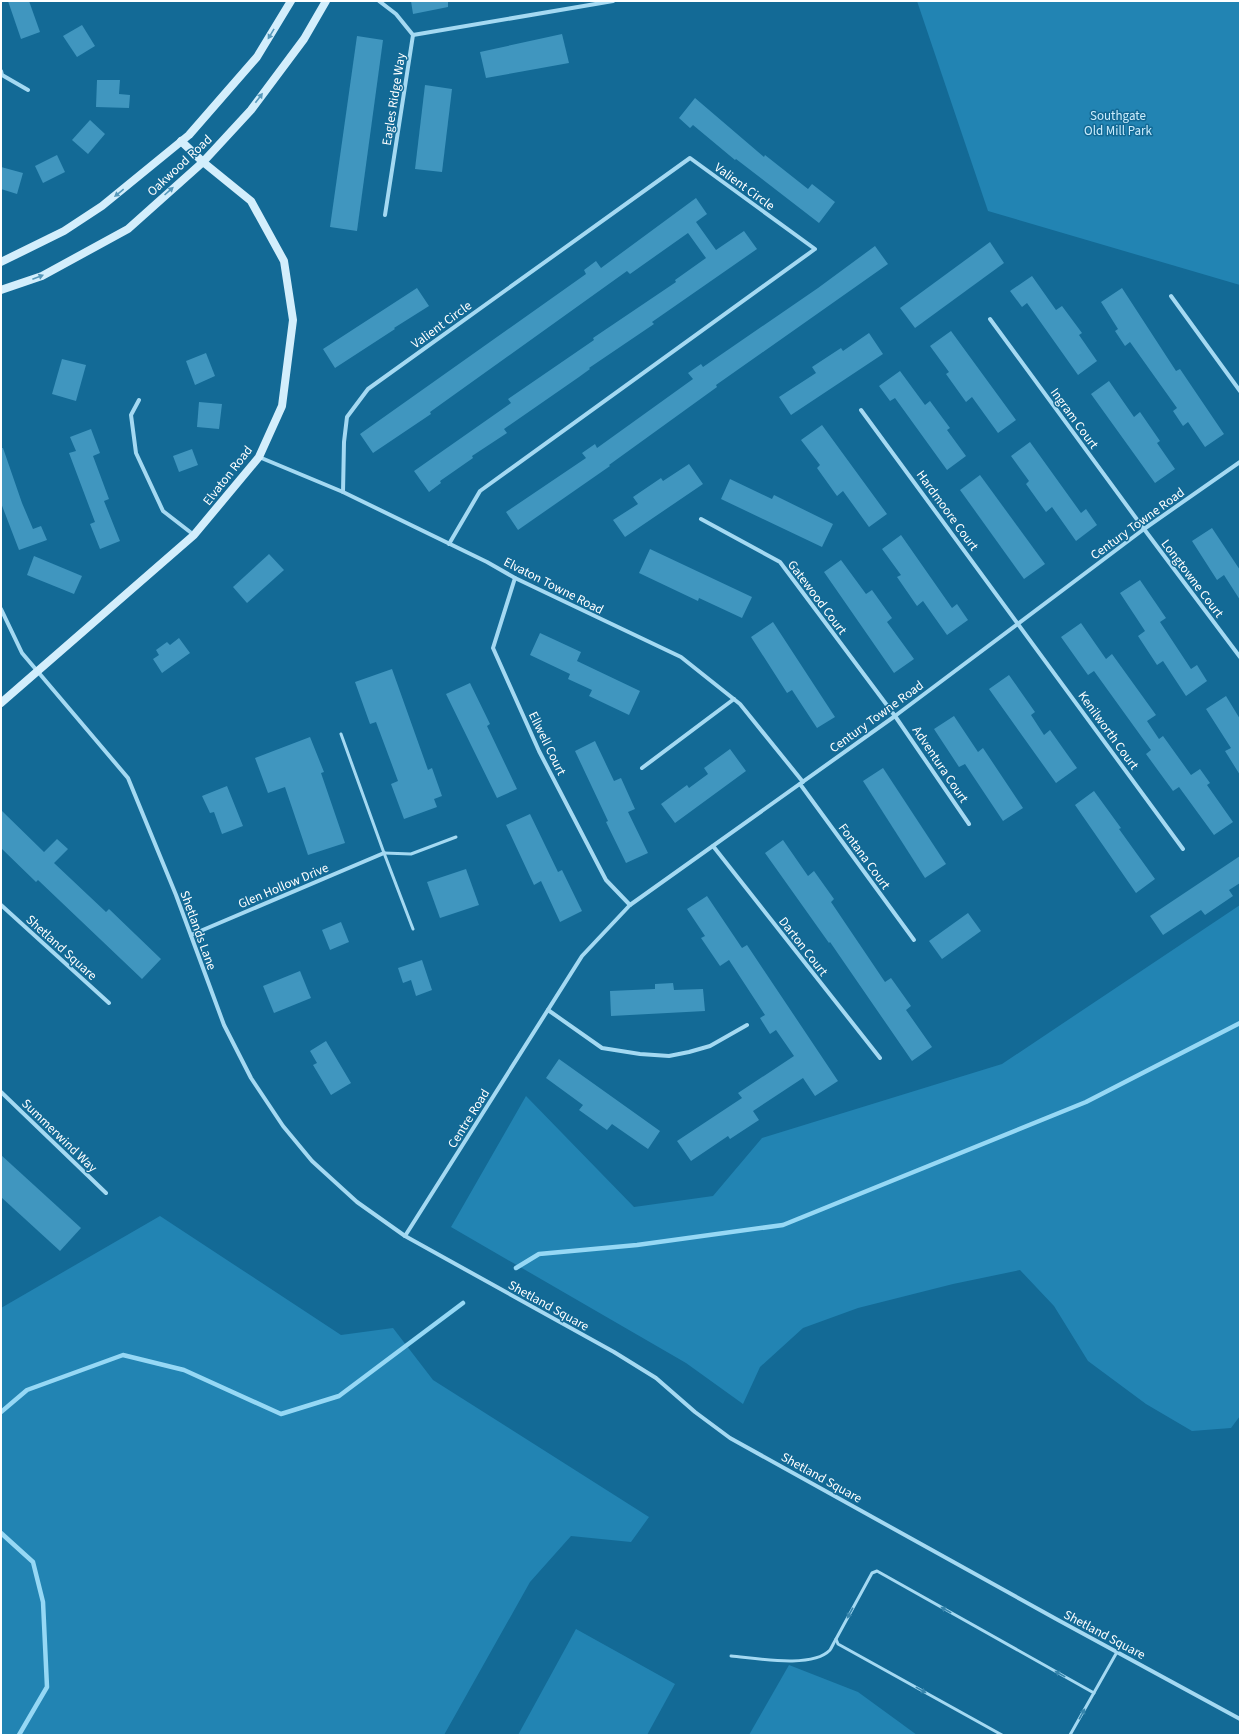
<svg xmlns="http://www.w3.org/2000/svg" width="1241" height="1736" viewBox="0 0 1241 1736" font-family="'Source Sans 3',sans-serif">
<rect width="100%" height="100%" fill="#136a96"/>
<!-- green -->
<g fill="#2284b3">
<path d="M917,1H1240V285L988,211Z"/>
<path d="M1240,905V1416L1231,1428L1192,1431L1146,1404L1088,1361L1054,1306L1020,1270L953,1284L858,1308L803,1328L760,1367L743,1404L686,1363L451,1227L526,1096L634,1207L713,1196L762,1138L1002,1064Z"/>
<path d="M160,1216L341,1335L393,1328L433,1380L649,1517L631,1542L571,1536L530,1582L444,1735H1V1308Z"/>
<path d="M576,1629L675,1684L647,1735H518Z"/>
<path d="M789,1665L858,1692L917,1735H749Z"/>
</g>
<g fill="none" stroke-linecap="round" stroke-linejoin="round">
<!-- stream -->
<g stroke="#96d8f5" stroke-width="4.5">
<path d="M516,1268L539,1254L637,1245L783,1225L1086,1102L1240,1023"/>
<path d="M1,1412L27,1390L123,1355L184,1370L281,1414L339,1396L463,1303"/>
<path d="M1,1533L33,1562L43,1602L47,1687L19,1735"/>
</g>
</g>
<!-- building -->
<g fill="#4096bf">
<path d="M8,1H29L40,32L21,39Z"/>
<path d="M411,1H448V7L413,14Z"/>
<path d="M82,25L95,46L77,57L63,36Z"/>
<path d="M562,34L569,63L486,78L480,52Z"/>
<path d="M357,36L383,40L357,231L330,227Z"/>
<path d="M97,80H120L119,94L130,95L129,108L96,107Z"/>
<path d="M425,85L452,89L442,172L415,169Z"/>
<path d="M695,98L764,157L765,155L808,189L812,184L835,202L819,223L736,159L735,160L693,125L690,128L679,118Z"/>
<path d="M90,120L105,134L88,154L72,140Z"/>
<path d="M57,155L65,172L43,183L35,166Z"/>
<path d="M1,167L23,173L17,194L1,189Z"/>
<path d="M696,198L707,214L696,222L716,250L744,231L757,249L652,322L654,324L589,368L590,369L579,377L504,429L507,433L472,456L473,458L440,481L441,483L429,492L414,471L511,403L508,399L594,340L593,338L676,282L675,280L706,258L688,233L630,274L627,271L430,412L431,414L373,453L360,434L586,274L584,270L596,261L601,268Z"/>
<path d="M990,242L1004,263L915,328L900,308Z"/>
<path d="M875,246L888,264L716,385L717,387L609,465L610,466L518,530L506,512L586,458L582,453L595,444L597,448L693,379L688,373L701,364L703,367L818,288Z"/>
<path d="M1032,276L1056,310L1062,306L1082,333L1079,335L1097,361L1078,375L1027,303L1022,307L1010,291Z"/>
<path d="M417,288L429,306L394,328L395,329L335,368L323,349Z"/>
<path d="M1122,288L1176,371L1180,369L1224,434L1205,447L1188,422L1183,426L1173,411L1177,408L1130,342L1125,346L1115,331L1118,329L1101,302Z"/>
<path d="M951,331L1016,420L998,433L972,397L966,402L946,374L949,372L930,346Z"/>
<path d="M869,333L883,354L791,415L779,397L816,373L812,367L841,348L843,351Z"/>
<path d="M206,353L215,376L195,385L186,361Z"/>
<path d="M62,359L86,365L76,401L52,394Z"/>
<path d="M900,371L925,405L930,401L950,428L947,430L966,456L947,470L895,398L890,401L879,386Z"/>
<path d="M1109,381L1134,417L1140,412L1160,441L1157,443L1175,469L1155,483L1091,394Z"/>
<path d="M199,402L222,404L219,429L197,427Z"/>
<path d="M822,425L887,514L869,527L843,491L837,496L817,468L820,465L801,440Z"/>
<path d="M91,429L100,453L93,456L109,499L104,501L120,541L100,549L90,524L95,522L69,453L76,451L70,437Z"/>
<path d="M1030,442L1081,513L1086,509L1097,525L1076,541L1052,507L1046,512L1026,484L1029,481L1011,456Z"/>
<path d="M1,448H3L22,503L33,529L41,526L47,540L19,550L1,503Z"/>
<path d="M192,449L198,465L179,472L173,456Z"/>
<path d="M689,464L703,484L625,537L613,520L638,504L633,497L661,478L663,481Z"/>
<path d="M980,475L1045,564L1024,579L960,490Z"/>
<path d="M730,479L772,499L774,495L833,524L822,547L721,499Z"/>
<path d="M1212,528L1240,570V600L1224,575L1217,580L1192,541Z"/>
<path d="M901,535L952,608L957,604L968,620L947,635L923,601L917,606L897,577L901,575L882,549Z"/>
<path d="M650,549L752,597L742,618L699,598L698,601L639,573Z"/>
<path d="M269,554L284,570L247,603L233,587Z"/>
<path d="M34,556L82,576L74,594L27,575Z"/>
<path d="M841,560L866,594L872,590L892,618L887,622L914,659L894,673L824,572Z"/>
<path d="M1140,580L1166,618L1160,622L1191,669L1197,665L1207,681L1186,696L1163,661L1157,665L1138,636L1145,631L1120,593Z"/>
<path d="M773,622L835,717L817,728L792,690L787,693L751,637Z"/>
<path d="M1081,623L1106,659L1112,654L1156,715L1147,721L1159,739L1163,736L1191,775L1200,769L1210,783L1207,785L1233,822L1214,835L1179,787L1173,791L1146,754L1151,750L1094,671L1088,675L1061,637Z"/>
<path d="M540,633L581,652L577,661L640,691L629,715L589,696L592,690L568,679L570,674L530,655Z"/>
<path d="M179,638L190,653L162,673L153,659L159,655L156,650L167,642L170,645Z"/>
<path d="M392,669L428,770L432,768L442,796L434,799L437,807L404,819L391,784L398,781L376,722L370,724L355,682Z"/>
<path d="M1009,675L1035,712L1031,715L1044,735L1050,730L1077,768L1056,783L989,689Z"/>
<path d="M470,683L490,724L487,726L517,789L497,798L446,694Z"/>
<path d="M1226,696L1240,719V775L1225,751L1231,748L1206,709Z"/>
<path d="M954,716L978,752L983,748L1023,808L1003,821L965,764L959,767L934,729Z"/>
<path d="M310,737L324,772L321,773L345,843L308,855L285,787L268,793L255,758Z"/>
<path d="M595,741L614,781L621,778L635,809L628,812L648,853L626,863L606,822L608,821L575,751Z"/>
<path d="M730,749L746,771L675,823L661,804L687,785L689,788L708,774L704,768Z"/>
<path d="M883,768L946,864L925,878L863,781Z"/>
<path d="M227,786L243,826L222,834L214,812L210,813L202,796Z"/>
<path d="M1094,791L1121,828L1119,829L1155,879L1136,893L1075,805Z"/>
<path d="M1,810L44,852L57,839L68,849L54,863L106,912L109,909L161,959L142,979L38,880L36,882L1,848Z"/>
<path d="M530,814L558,872L562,870L582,911L560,922L541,881L534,885L506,825Z"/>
<path d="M783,840L808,876L814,871L834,899L831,902L885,982L891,978L911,1006L906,1010L932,1047L912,1061L830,942L829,943L765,853Z"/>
<path d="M1240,856V883L1229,890L1233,896L1205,915L1201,910L1163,935L1150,916Z"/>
<path d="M466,869L479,905L440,918L427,882Z"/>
<path d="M707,896L742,948L747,945L838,1081L815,1096L803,1078L753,1111L759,1120L730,1139L728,1136L691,1161L677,1141L742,1098L738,1093L794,1056L776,1030L770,1034L760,1018L765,1015L729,960L720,966L701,938L705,936L687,909Z"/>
<path d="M968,913L981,931L942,959L929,941Z"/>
<path d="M341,922L349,942L330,950L322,930Z"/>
<path d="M422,960L432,990L416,996L411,980L403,983L398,968Z"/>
<path d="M300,971L311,998L274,1013L263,986Z"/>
<path d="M673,983L674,990L703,989L705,1011L611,1016L610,991L655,989V984Z"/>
<path d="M326,1041L351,1083L331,1095L313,1065L317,1063L310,1051Z"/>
<path d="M559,1059L660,1131L648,1149L612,1124L607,1130L579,1110L583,1105L546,1078Z"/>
<path d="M1,1155L81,1228L60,1251L1,1197Z"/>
</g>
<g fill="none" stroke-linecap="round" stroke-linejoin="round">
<!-- lane -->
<g stroke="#a4d9f2" stroke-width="3">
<path d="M341,734L384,853L413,929"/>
<path d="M384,853L411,854L456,837"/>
<path d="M731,1656C755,1658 812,1669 830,1650C832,1647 834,1642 836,1639"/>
<path d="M1002,1735L838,1644L836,1639L872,1573L877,1571L1094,1693"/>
<path d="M1070,1735L1117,1652"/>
</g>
<!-- street -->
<g stroke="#a4d9f2" stroke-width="4">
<path d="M379,1L396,14L413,35L385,215"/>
<path d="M413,35L613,1"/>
<path d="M1,71L2,75L28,90"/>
<path d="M1171,296L1240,391"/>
<path d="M990,319L1144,529L1240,657"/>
<path d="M139,400L131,415L136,453L163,511L194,535"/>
<path d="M861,410L1183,849"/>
<path d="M259,457L343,492L487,562L515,578L681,657L740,704L803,782"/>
<path d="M343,492L344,442L347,417L368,389L690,158L815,249L480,491L449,544"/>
<path d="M701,519L780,562L895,716L969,824"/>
<path d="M515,578L493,648L539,751L606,880L630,905"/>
<path d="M1,609L22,653L128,778L176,895L224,1025L251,1078L283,1126L312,1161L357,1202L405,1236L614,1352L656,1378L695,1412L730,1438L1058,1620L1240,1719"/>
<path d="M642,768L734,699"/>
<path d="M800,784L914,940"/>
<path d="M713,846L880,1058"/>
<path d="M1,905L109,1003"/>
<path d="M191,935L384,853"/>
<path d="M548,1010L602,1048L640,1054L669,1056L689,1052L710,1046L747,1025"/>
<path d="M1,1092L106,1193"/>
<path d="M405,1236L582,956L630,905L895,716L1144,529L1240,462"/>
</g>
<!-- secondary -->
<g stroke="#d3eefc" stroke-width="8">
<path d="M1,262L64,231L102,206L189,135L257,57L291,1"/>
<path d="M1,290L42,276L128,229L203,162L251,110L304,39L326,1"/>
<path d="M1,703L194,535L259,457L282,406L293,320L284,261L251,201L203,162L181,141"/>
</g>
</g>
<!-- one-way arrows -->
<defs><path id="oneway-solid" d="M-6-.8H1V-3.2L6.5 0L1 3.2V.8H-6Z"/></defs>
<g fill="#5698ba">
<use href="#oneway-solid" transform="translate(271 34) rotate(121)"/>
<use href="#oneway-solid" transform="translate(259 98) rotate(-53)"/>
<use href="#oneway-solid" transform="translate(169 191) rotate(-42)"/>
<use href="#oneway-solid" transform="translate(119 193) rotate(141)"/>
<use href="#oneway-solid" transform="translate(38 277) rotate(-21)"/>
</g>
<g fill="#3786ad">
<use href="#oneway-solid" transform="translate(946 1610) rotate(-151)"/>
<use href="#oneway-solid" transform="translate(850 1613) rotate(119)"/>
<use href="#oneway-solid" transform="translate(1060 1674) rotate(-151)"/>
<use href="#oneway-solid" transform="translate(921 1690) rotate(29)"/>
<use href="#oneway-solid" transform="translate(1082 1714) rotate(-61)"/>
</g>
<g text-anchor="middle" stroke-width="3" stroke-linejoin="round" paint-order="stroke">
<!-- street labels -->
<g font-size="13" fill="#fff" stroke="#136a96">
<text transform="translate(393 99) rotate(-81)" y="5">Eagles Ridge Way</text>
<text transform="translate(179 165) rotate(-43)" y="5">Oakwood Road</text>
<text transform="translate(745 186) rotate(36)" y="5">Valient Circle</text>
<text transform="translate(441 324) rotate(-36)" y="5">Valient Circle</text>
<text transform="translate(1075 418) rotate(54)" y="5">Ingram Court</text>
<text transform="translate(227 475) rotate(-52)" y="5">Elvaton Road</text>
<text transform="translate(948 510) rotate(54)" y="5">Hardmoore Court</text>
<text transform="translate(1137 523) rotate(-36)" y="5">Century Towne Road</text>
<text transform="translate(1193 578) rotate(53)" y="5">Longtowne Court</text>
<text transform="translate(554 585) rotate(27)" y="5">Elvaton Towne Road</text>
<text transform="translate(818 597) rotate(53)" y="5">Gatewood Court</text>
<text transform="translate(876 716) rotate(-36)" y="5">Century Towne Road</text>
<text transform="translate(1109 730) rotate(54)" y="5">Kenilworth Court</text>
<text transform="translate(548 743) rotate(64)" y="5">Ellwell Court</text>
<text transform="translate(941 764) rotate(56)" y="5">Adventura Court</text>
<text transform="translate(865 856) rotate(54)" y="5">Fontana Court</text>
<text transform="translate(283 885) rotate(-23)" y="5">Glen Hollow Drive</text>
<text transform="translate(199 930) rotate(70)" y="5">Shetlands Lane</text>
<text transform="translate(804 946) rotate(52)" y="5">Darton Court</text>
<text transform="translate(62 947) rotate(42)" y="5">Shetland Square</text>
<text transform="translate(468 1118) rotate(-58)" y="5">Centre Road</text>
<text transform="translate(60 1135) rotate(44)" y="5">Summerwind Way</text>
<text transform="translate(549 1305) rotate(29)" y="5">Shetland Square</text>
<text transform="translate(822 1477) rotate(29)" y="5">Shetland Square</text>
<text transform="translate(1105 1634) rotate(28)" y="5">Shetland Square</text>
</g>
<!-- park labels -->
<g font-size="13" fill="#cbedfd" stroke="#136a96">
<text x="1118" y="120">Southgate<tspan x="1118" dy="15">Old Mill Park</tspan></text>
</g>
</g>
<!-- border -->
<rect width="1241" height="1736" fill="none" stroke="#ffffff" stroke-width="4"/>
</svg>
